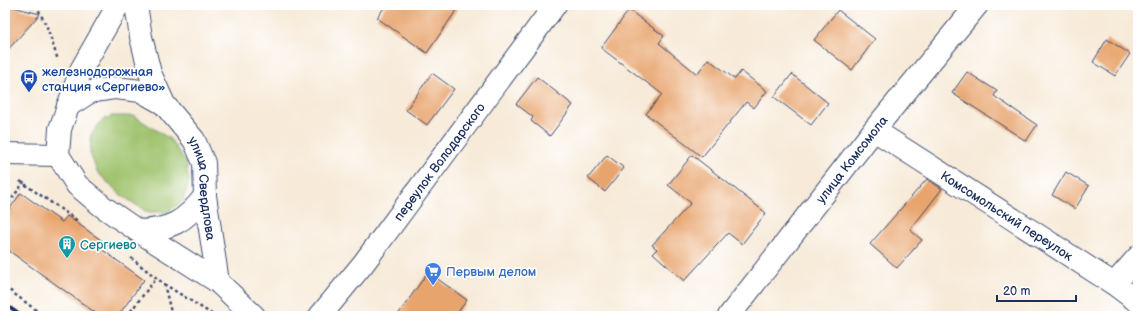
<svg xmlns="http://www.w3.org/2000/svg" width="1143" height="321" viewBox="0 0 1143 321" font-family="'Balsamiq Sans',sans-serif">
<rect width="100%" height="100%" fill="#fff"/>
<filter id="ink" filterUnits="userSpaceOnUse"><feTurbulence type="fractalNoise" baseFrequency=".025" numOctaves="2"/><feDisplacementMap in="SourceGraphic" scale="8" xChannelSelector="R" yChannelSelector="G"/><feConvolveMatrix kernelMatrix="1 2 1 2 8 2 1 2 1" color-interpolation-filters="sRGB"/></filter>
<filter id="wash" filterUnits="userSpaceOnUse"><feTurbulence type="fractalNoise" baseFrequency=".012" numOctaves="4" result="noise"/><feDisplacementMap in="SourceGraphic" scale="16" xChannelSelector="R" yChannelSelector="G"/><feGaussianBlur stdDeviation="0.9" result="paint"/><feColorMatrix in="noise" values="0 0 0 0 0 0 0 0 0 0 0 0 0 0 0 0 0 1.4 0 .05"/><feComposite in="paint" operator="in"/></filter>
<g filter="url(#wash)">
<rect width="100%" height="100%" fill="#f7ead8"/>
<!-- green -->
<path fill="#9fc26c" stroke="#5d7865" d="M112,116H134L170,139L186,162L189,181L183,201L167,212H147L121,195L97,172L90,153L91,135L101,121Z"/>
<g id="blocks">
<!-- building -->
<g fill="#e8a46d">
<path d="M5,5L40,14L5,53Z"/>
<path d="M386,5H460L427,53L377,18Z"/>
<path d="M629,10L664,36L659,43L697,74L708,59L735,79L741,71L767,91L754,108L746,102L702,157L646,114L662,94L601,48Z"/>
<path d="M838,10L875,39L852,70L814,40Z"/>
<path d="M1107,39L1130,54L1115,76L1093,62Z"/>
<path d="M967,72L997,91L994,96L1037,125L1026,141L952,93Z"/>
<path d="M432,73L454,89L427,125L406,110Z"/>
<path d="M792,74L828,103L811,125L774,97Z"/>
<path d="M537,77L573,105L550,136L531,121L533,117L516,104Z"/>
<path d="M607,155L624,168L605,192L588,178Z"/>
<path d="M692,155L766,213L742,244L728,233L684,281L653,253L657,249L652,245L691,203L668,185Z"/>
<path d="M1066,172L1089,186L1075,209L1052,195Z"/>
<path d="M927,179L942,189L910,230L922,240L897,268L870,244Z"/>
<path d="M21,193L62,222L67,216L108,245L104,251L144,280L118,316H100L5,248V215Z"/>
<path d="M428,272L467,300L455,316H397Z"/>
</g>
</g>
</g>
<g filter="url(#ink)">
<use href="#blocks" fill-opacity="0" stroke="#3c4b70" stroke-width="1"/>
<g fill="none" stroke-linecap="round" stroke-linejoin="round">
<defs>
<g id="minor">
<path id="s1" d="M874,130L1114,284L1138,302"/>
<path d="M5,154L58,155"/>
<path d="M1114,284L1138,257"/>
<path id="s2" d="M320,316L363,264L555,5"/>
<path id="s3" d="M729,316L874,130L977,5"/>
</g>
<g id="tertiary">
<path d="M118,5L81,70L60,129L58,155L77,185L102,206L138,231L218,282L254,316"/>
<path id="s4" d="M136,5L141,37L150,73L164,104L194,140L204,163L205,196L218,282"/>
<path d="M68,106L90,92L115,88L141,91L164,104"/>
<path d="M138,231C170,230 185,222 205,196"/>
</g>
</defs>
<!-- minor casing -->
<use href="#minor" stroke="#3c4b70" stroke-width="24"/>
<!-- tertiary casing -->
<use href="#tertiary" stroke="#3c4b70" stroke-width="24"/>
<!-- path -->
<g stroke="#3c4b70" stroke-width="2.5" stroke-dasharray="3 3" stroke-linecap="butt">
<path d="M36,5L47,27L58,60"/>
<path d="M20,181L78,221"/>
<path d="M5,208L24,182"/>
<path d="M131,258L164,284L215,316"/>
<path d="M164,284L172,316"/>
<path d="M5,287L44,316"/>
<path d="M127,316L157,277"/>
</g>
<!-- minor -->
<use href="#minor" stroke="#fff" stroke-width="22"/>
<!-- tertiary -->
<use href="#tertiary" stroke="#fff" stroke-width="22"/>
<!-- rail -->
<path stroke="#1b2f5e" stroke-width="3" d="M5,304L22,316"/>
</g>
</g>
<!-- icons -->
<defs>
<symbol id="bus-pin" viewBox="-11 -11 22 30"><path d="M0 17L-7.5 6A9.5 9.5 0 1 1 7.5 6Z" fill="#1a4fb4" stroke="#fff"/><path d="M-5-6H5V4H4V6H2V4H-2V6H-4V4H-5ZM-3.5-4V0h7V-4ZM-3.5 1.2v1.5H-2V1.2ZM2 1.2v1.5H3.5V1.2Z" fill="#fff"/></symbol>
<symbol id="building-pin" viewBox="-11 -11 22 30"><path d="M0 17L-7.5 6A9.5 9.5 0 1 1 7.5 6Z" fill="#0f9aa8" stroke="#fff"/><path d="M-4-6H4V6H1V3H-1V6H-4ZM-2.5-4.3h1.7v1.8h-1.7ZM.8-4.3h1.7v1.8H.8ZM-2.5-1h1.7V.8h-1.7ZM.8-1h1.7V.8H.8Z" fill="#fff"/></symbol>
<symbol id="supermarket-pin" viewBox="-11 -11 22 30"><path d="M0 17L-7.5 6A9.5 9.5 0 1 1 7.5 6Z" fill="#3f7fe0" stroke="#fff"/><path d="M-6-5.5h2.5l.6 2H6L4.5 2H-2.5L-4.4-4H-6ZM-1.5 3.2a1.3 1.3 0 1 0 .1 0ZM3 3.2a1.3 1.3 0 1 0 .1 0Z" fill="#fff"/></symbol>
</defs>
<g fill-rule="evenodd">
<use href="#bus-pin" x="19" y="68" width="20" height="27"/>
<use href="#building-pin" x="57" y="234" width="20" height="27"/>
<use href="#supermarket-pin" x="423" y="261" width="20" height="27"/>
</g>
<g text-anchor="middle" stroke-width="3.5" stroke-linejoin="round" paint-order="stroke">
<!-- transit labels -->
<g font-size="13" fill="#164399" stroke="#fff" text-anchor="start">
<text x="42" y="76">железнодорожная<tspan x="42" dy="15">станция «Сергиево»</tspan></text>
</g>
<!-- street labels -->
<g font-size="13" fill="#1b2f5e" stroke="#fff">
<text dy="5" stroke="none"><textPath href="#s3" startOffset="199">улица Комсомола</textPath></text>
<text dy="5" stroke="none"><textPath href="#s2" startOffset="195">переулок Володарского</textPath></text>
<text dy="5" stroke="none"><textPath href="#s4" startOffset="200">улица Свердлова</textPath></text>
<text dy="5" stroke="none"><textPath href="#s1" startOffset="158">Комсомольский переулок</textPath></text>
</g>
<!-- culture labels -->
<g font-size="13" fill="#0d838f" stroke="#fff" text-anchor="start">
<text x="80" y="249">Сергиево</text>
</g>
<!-- shop labels -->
<g font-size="13" fill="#366cbe" stroke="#fff" text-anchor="start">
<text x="446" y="276">Первым делом</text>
</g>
</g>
<!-- margin -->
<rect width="1143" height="321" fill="none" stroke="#fff" stroke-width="20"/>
<!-- scale -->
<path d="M997 295v6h79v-6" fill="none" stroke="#1b2f5e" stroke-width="2"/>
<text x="1003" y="295" font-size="12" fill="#1b2f5e" stroke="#ffffff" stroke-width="3" paint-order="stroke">20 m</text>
</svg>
